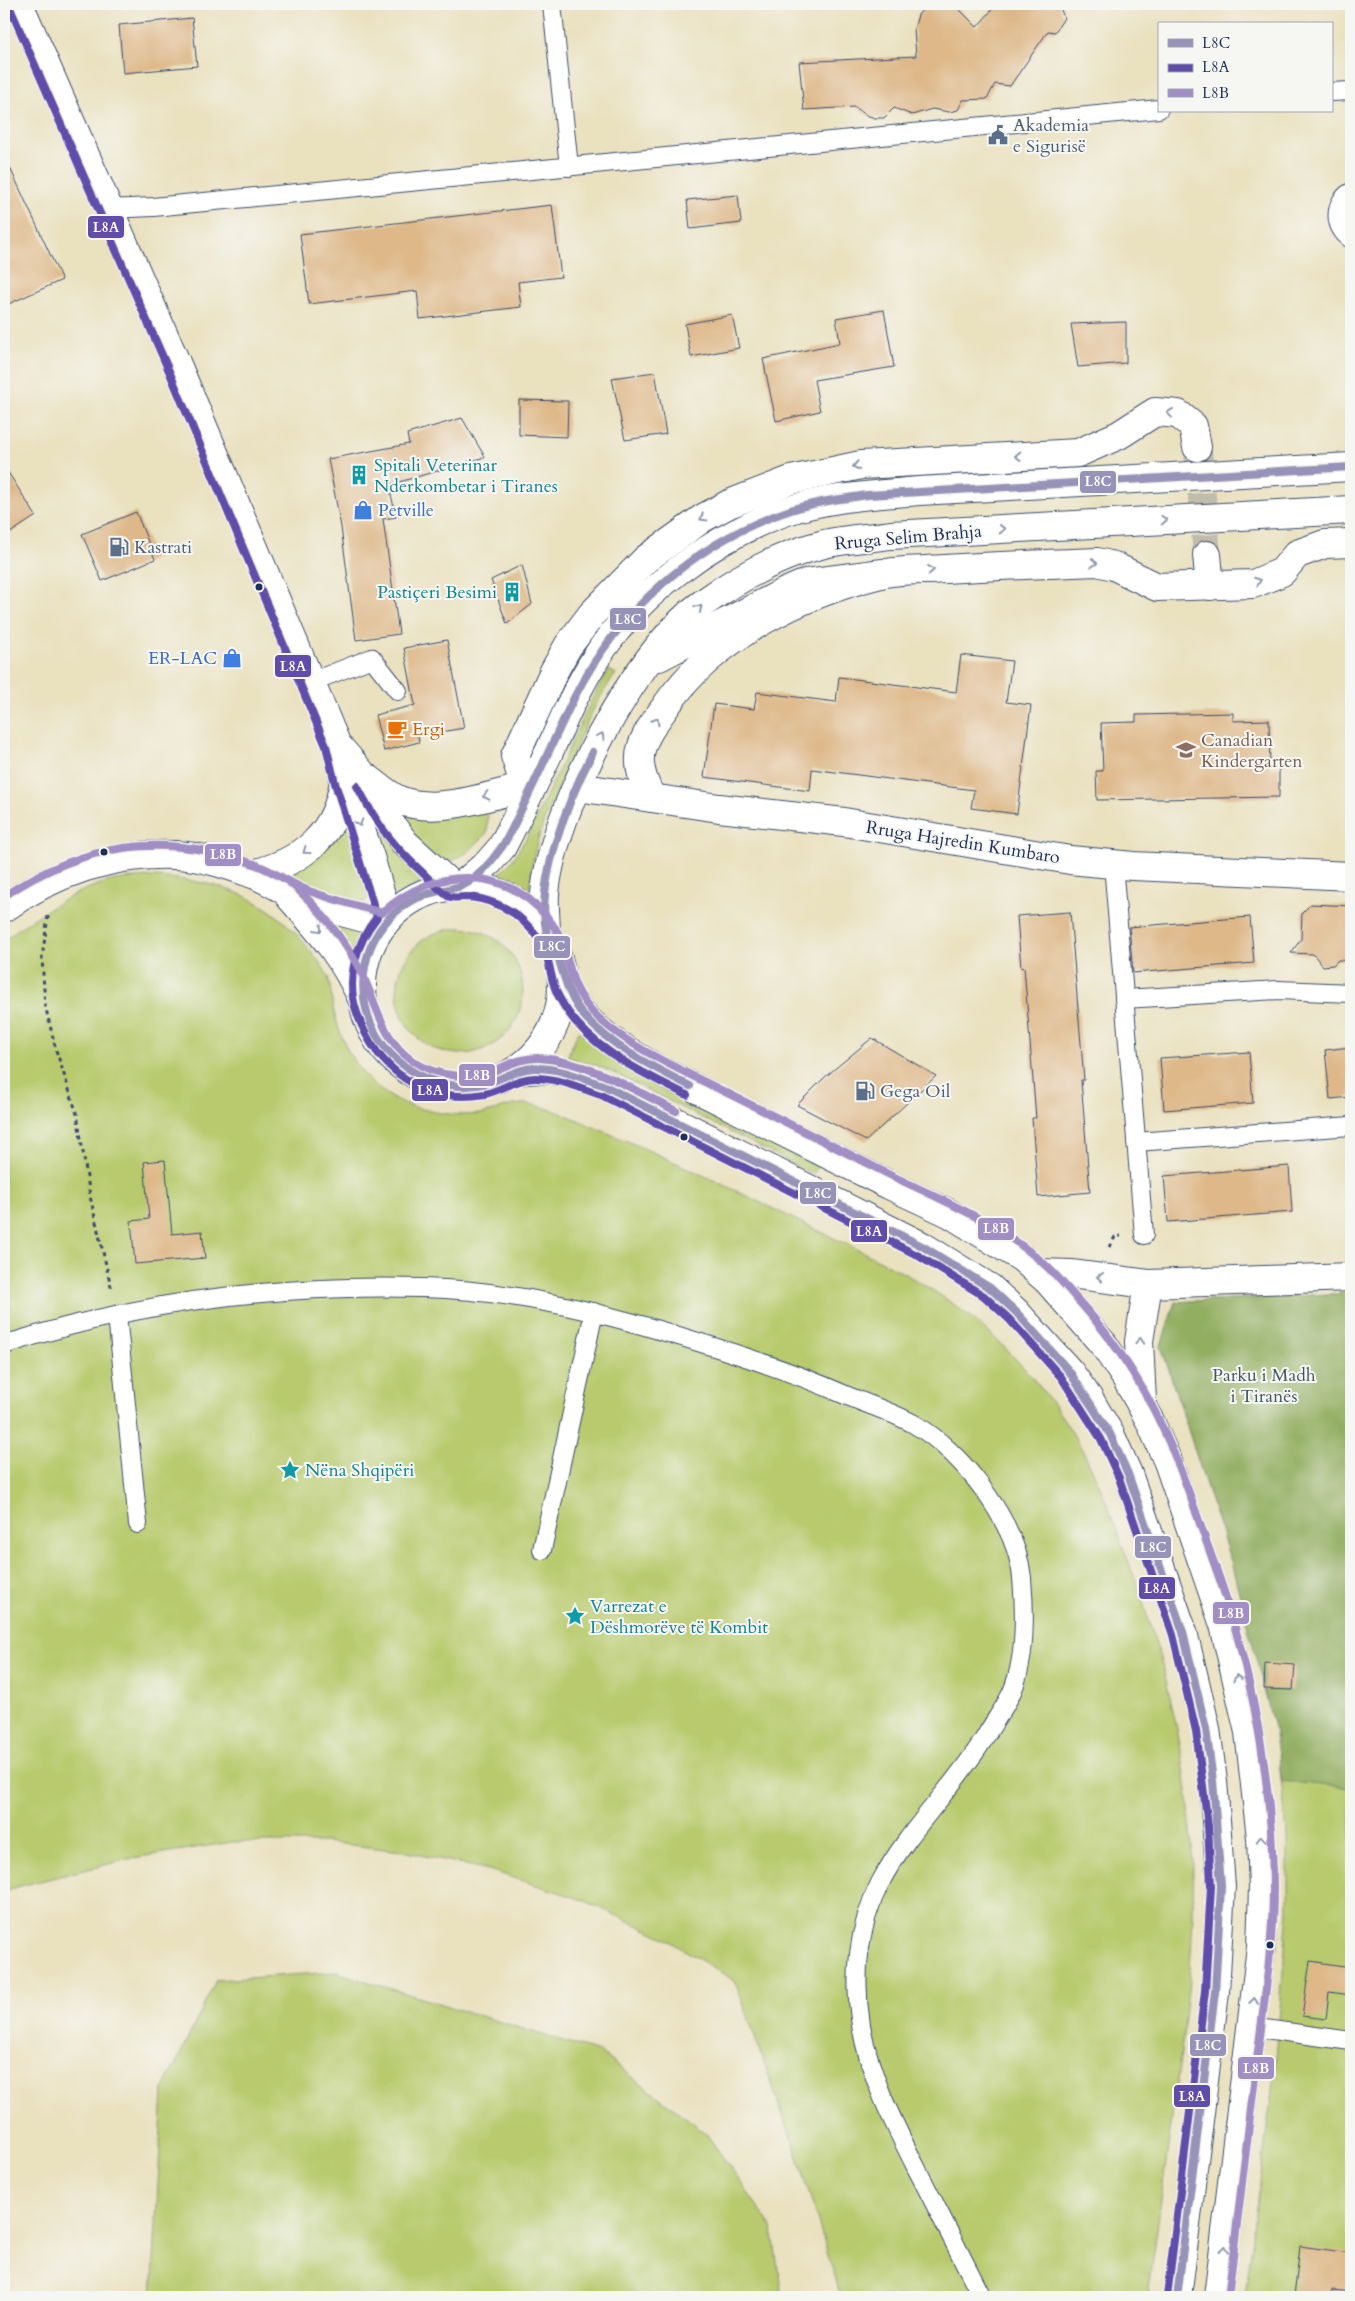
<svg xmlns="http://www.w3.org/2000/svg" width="1355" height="2301" viewBox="0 0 1355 2301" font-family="Cardo,serif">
<rect width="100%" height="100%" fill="#f6f6f2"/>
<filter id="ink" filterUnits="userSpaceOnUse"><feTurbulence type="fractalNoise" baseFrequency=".02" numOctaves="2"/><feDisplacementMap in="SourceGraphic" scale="10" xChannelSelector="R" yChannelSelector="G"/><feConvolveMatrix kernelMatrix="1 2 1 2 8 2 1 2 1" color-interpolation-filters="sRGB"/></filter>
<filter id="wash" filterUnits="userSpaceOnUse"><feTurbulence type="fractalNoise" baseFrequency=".0096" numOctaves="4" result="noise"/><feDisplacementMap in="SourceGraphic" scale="20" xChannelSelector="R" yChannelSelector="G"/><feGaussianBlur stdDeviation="1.12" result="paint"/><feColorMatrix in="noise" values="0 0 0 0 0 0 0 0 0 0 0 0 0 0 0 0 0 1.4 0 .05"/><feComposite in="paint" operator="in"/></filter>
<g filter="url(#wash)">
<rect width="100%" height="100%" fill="#eae1bf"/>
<!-- green -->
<g fill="#b8ca6d" stroke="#6a7c66">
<path d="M609,670L616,674C596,699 584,729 571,758C548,811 531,840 529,900L512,889L491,882L512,861L527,837L593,697Z"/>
<path d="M367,805L429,881L412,887L391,900Z"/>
<path d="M488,809L487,833L468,852L445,865L424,847L397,811Z"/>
<path d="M341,824H348L368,898L365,902C345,903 304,890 290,875Z"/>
<path d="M151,877C213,880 264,893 304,943C312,953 323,965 328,977C331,986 331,998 333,1007C341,1047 362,1085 401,1102C426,1112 454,1117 481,1114C494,1112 507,1105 521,1104C542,1103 578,1120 598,1129C667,1157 735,1190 802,1223C863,1252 927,1280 979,1324C1022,1361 1061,1408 1087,1459C1101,1486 1111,1515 1122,1544C1156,1633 1182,1725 1190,1820C1199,1912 1188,2004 1175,2095C1166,2162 1157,2230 1148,2297H841L799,2160L735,1981L663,1937L583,1900L489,1870L402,1851L325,1842H232L133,1858L16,1887L4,1893V940C32,918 82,885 116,880C128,878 140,878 151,877Z"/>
<path d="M326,917L363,928L351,953Z"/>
<circle cx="460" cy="991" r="63"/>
<path d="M580,1031L610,1058L647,1082L818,1166L813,1174L614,1073L596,1065L567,1057L578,1032Z"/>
<path d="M1351,1293V2297H1245L1276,2059L1288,1911V1839L1275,1728L1258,1658L1231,1562L1161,1346L1175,1302Z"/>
<path d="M336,1972L599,2052L705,2132L772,2227L782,2297H152L163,2090L216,1980Z"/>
</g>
<!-- forest -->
<path fill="#92ae60" stroke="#566e5f" d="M1351,1293V1788L1282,1781L1274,1728L1231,1562L1161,1346L1175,1302Z"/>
<g id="blocks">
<!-- building -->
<g fill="#deb888">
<path d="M927,4H954L977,27L997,4H1059L1064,18L1055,32L1048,31L1010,86L995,84L987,99L963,100L958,110L949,112L932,109L912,115L894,108L884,118H875L866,115L855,107L804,110L799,62L916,56L914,29L918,15Z"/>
<path d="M192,18L197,66L123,73L119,25Z"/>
<path d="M4,155L62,280L4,306Z"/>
<path d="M738,195L741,223L690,229L687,200Z"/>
<path d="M552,205L561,277L518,282L521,307L420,319L417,291L309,304L300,234Z"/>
<path d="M884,310L894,367L814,380L820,411L776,421L763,359L840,343L836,318Z"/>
<path d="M732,315L739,348L691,357L685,324Z"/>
<path d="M1126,322V363L1078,367L1071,324Z"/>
<path d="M655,372L666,434L625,440L612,378Z"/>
<path d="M519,400L568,401L567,437L519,435Z"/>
<path d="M462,418L485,457L389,485L396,517L383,519L399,634L356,640L341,527L328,459L409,444L407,434Z"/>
<path d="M4,466L36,516L4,537Z"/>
<path d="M136,512L155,559L102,581L82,534Z"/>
<path d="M522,565L532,604L507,624L491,580Z"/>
<path d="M447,640L464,728L418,736L419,742L384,751L375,715L415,705L404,648Z"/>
<path d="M961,655L1012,661L1006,702L1031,705L1017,814L971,808L974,790L812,769L810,791L704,777L714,704L754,709L757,692L836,702L839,677L956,692Z"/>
<path d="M1233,713V721L1269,720L1270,768L1279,767V797L1097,800L1096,771H1103L1101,723L1136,722V715Z"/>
<path d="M1311,904L1351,906V961L1338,960L1333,965L1323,966L1313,954L1291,953L1301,939L1302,913Z"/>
<path d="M1070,912L1084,1080H1081L1090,1192L1038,1197L1032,1118H1036L1024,967L1021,968L1017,916Z"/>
<path d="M1250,917L1254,963L1133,973L1129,927Z"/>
<path d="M872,1038L936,1076L866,1141L797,1105L825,1077Z"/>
<path d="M1351,1047V1097L1330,1099L1325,1050Z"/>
<path d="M1249,1052L1253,1103L1164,1110L1160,1058Z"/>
<path d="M165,1160L172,1234L202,1231L205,1258L135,1264L131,1221L149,1219L144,1162Z"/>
<path d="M1289,1166L1292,1212L1168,1222L1164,1176Z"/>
<path d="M1265,1663L1295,1665L1293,1690L1264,1689Z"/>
<path d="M1310,1961L1351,1967V1995L1329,1992L1326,2019L1302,2016Z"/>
<path d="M1300,2246L1351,2253V2292L1332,2290L1331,2297H1294Z"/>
</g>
</g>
</g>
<g filter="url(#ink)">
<use href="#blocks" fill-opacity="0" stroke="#3a4a6d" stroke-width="1"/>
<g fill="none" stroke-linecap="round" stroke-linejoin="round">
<!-- street-tunnel -->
<path stroke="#c1bdac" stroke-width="28" stroke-dasharray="28 14" stroke-linecap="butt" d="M1198,451L1207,555"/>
<defs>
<g id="lane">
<path d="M552,4L569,167"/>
<path d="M1331,92L1351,91"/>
<path d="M1351,192C1333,202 1333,228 1351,239"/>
<path d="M108,209L153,207L1159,109"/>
<path d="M311,682L372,658L398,691"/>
<path d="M1113,864L1144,1235"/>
<path d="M1124,999L1279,990L1351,993"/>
<path d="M1136,1142L1351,1126"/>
<path d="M117,1315L138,1524"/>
<path d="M4,1345C139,1301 281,1284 423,1288C516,1290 609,1314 698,1342C747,1357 796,1373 843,1394C866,1404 892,1412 914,1424C962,1451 1017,1523 1022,1578C1025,1612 1026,1651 1015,1684C1010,1701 996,1718 987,1734C956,1786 908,1829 880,1883C858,1926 853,1977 861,2025C870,2079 896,2128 921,2177C941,2217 962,2257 982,2297"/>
<path d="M542,1550L594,1312"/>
<path d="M1251,2027L1351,2041"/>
</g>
<g id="street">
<path d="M1207,555L1210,586"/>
<path d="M533,785L521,774L515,756L554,671L568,646L592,614L646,559L703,518L729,504L791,480L861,465L1078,453L1119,435L1155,412L1178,414L1193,426L1197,447"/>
<path d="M577,787L719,808L844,822L1070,860L1133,866L1351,876"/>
<path d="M652,798C629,757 641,741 666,706C713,637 801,594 881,574C901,569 925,571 945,569C996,566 1046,564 1097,562L1114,566L1157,587L1253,584L1282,572L1297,554L1325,544L1351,543"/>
<path d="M1040,1273L1071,1274L1148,1284L1351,1277"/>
</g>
<g id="secondary">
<path d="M289,896C321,932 344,957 364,1003"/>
<path d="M4,908C53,873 114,852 175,855C201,856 228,865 253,874C272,881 288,894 307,901C332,910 359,916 384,924"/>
</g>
<g id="primary">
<path d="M19,4L178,367L336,743L344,780L370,857L388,919"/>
<path d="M659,657L783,593L806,583L883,573"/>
<path d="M338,746L363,775L383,814L405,843L453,887"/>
<path d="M367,778C377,785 388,795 399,800C438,816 494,794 533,785"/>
<path d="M253,874C304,861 337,834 344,780"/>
<circle cx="462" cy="986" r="100"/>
<path d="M460,887L489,862L502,847C518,816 534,784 549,752C563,720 577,688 596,658C638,592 712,538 784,512C827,497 874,495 919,491L1351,467"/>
<path d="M546,932C546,920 544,907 545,894C552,811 634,653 702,604C738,578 780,555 824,544C845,539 869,538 891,535L1351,510"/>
<path d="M562,978C565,986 568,995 573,1002C594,1033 628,1052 659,1070L889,1185L949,1213L1022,1258L1048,1281L1104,1345L1126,1378L1150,1421L1168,1462L1224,1625L1249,1732L1261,1838L1263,1888L1261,1947L1218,2297"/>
<path d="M513,1072C552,1064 569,1074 605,1086L922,1246L990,1288L1016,1312L1069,1371L1089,1399L1110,1434L1128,1474L1183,1632L1195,1682L1206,1729L1213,1781L1221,1886L1215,1992L1177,2297"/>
<path d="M1142,1401L1139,1341L1148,1284"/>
</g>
</defs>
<!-- lane casing -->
<use href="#lane" stroke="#3a4a6d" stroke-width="20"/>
<!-- street casing -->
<use href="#street" stroke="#3a4a6d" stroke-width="30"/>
<!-- secondary casing -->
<use href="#secondary" stroke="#3a4a6d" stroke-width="30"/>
<!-- primary casing -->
<use href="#primary" stroke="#3a4a6d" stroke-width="30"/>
<!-- path -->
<g stroke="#3a4a6d" stroke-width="3" stroke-dasharray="4 4" stroke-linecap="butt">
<path d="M48,916L42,958L45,1005L56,1050L77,1114L90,1196L112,1291"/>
<path d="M1109,1247L1115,1237L1121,1236"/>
</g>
<!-- lane -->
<use href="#lane" stroke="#fff" stroke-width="18"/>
<!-- street -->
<use href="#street" stroke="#fff" stroke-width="28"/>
<!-- secondary -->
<use href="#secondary" stroke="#fff" stroke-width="28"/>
<!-- primary -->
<use href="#primary" stroke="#fff" stroke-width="28"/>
<defs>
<g id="bus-1">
<path d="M593,752C570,796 534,883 547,933C549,943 556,951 559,960C565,981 571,1002 586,1018C615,1049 653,1067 690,1086"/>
<path d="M1177,2297L1215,1992L1221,1886L1213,1781L1206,1729L1183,1632L1128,1474L1110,1434L1069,1371L1016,1312L990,1288L922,1246L605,1086C582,1078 558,1067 533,1068C517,1069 504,1078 488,1083C449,1094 404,1075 381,1042C350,998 360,932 408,903C424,893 440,891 458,887C474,883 492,861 501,848C510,836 516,820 523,806C541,770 557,732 575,696C618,611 695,543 785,512C812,502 840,499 868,495L1351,467"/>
</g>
<g id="bus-2">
<path d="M10,8L169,371L326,746L335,783L377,917C356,943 345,980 357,1013C376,1069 424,1105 485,1094C502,1090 518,1078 535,1078C558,1078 580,1088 601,1095L917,1255L984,1296L1009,1319L1061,1377L1101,1439L1119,1478L1173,1635L1196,1731L1208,1826L1211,1886L1205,1991L1167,2296"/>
<path d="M357,786C378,826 392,845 425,875C432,882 440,891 448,896C453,899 461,897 467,897C486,898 508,907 522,920C533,930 543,943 547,957C551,971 552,985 559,997C584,1046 640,1072 687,1095"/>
</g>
<g id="bus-3">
<path d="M289,882C317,905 344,939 360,970C377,1002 381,1040 413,1061C437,1077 469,1080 496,1070C510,1064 524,1057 540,1058C589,1062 633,1089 676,1111"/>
<path d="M4,896C84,843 163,831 254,864C274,871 292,885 312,892C335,900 358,906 382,913C435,864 513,864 555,928C566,944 567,964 574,982C581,1000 594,1015 609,1027C641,1052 680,1070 717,1088C774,1116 831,1145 888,1174C937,1197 988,1219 1030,1252C1051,1268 1067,1288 1084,1307C1141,1372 1169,1434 1197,1515C1209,1551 1224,1587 1234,1624C1258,1709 1273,1800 1273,1888C1273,1946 1264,2003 1257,2060C1247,2139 1238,2218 1228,2297"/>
</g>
</defs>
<!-- bus-1 casing -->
<use href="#bus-1" stroke="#f6f6f2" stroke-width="11"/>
<!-- bus-2 casing -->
<use href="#bus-2" stroke="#f6f6f2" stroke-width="11"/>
<!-- bus-3 casing -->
<use href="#bus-3" stroke="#f6f6f2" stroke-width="11"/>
<!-- bus-1 -->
<use href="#bus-1" stroke="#9793b8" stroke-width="8"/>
<!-- bus-2 -->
<use href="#bus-2" stroke="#604daa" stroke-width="8"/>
<!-- bus-3 -->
<use href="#bus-3" stroke="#a18ec4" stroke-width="8"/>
</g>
<!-- one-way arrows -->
<defs><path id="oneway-chevron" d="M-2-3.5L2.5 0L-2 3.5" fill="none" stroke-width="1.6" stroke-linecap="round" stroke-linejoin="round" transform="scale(1.25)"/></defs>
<g stroke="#8d97ae">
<use href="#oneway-chevron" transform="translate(1170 413) rotate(-174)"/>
<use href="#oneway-chevron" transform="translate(1018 456) rotate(177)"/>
<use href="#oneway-chevron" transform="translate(856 466) rotate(170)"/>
<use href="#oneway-chevron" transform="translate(703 518) rotate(149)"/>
<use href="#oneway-chevron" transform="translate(1164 520) rotate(-3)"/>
<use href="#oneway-chevron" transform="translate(1002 529) rotate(-3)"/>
<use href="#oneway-chevron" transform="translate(1094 563) rotate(3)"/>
<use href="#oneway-chevron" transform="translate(931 570) rotate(-4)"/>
<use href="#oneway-chevron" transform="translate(1258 581) rotate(-20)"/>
<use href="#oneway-chevron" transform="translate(699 608) rotate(-40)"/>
<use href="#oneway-chevron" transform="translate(656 721) rotate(-59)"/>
<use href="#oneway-chevron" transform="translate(601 736) rotate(-61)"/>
<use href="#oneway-chevron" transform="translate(486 796) rotate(166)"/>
<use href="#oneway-chevron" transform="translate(359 823) rotate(71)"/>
<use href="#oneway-chevron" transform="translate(306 851) rotate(144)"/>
<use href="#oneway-chevron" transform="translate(319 929) rotate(49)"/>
<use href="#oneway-chevron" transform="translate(1100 1277) rotate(-172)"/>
<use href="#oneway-chevron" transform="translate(1140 1341) rotate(-86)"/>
<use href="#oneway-chevron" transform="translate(1237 1678) rotate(-103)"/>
<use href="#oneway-chevron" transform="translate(1261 1839) rotate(-94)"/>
<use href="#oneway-chevron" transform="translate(1254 2001) rotate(-83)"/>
<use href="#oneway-chevron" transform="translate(1224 2249) rotate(-83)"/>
</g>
</g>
<!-- icons -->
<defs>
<symbol id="civic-bare" viewBox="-9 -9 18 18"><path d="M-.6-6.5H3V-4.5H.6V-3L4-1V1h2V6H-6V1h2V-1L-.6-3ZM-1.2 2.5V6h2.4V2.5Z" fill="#5c6f8a" stroke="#f6f6f2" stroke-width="2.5" paint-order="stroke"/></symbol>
<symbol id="building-bare" viewBox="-9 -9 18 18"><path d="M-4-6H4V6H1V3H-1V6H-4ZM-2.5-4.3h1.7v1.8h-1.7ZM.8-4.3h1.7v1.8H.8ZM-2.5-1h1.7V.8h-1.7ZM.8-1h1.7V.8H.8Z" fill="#0f9aa8" stroke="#f6f6f2" stroke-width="2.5" paint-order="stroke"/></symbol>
<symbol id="shop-bare" viewBox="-9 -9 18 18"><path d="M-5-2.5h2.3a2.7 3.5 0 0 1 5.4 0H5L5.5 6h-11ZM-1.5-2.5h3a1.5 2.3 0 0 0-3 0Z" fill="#3f7fe0" stroke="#f6f6f2" stroke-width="2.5" paint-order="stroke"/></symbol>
<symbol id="fuel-bare" viewBox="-9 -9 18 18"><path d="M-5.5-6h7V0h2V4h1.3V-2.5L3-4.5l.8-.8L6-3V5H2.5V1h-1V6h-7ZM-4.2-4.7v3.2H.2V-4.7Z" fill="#5c6f8a" stroke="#f6f6f2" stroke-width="2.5" paint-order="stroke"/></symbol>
<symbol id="cafe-bare" viewBox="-9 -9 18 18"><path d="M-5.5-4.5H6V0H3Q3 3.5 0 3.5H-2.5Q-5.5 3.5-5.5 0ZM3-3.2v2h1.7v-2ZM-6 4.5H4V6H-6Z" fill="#e8710a" stroke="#f6f6f2" stroke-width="2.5" paint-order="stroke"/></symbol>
<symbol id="school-bare" viewBox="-9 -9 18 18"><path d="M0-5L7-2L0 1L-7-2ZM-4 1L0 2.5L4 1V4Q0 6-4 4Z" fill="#8d6e63" stroke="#f6f6f2" stroke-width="2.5" paint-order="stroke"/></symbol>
<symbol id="sight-bare" viewBox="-9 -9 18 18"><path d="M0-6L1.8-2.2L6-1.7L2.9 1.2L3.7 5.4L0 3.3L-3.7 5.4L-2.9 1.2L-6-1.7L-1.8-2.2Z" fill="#0f9aa8" stroke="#f6f6f2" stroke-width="2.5" paint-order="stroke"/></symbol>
</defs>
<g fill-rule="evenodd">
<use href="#civic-bare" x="984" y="121" width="28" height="28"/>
<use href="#building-bare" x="345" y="461" width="28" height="28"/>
<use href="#shop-bare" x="349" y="496" width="28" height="28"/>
<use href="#fuel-bare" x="105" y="533" width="28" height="28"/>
<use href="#building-bare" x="498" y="578" width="28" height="28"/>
<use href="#shop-bare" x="218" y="644" width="28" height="28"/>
<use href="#cafe-bare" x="383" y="715" width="28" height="28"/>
<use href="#school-bare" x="1172" y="736" width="28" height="28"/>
<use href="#fuel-bare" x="851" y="1077" width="28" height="28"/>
<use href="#sight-bare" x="276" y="1456" width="28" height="28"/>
<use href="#sight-bare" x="561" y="1602" width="28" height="28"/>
</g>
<!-- markers -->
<g fill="#1b2f5e" stroke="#f6f6f2" stroke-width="2">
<circle cx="259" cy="587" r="4.5"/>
<circle cx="104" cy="852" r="4.5"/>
<circle cx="684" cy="1137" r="4.5"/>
<circle cx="1270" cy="1945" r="4.5"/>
</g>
<g text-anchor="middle" stroke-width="4" stroke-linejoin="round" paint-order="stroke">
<!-- service labels -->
<g font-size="18" fill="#4e5e75" stroke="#f6f6f2" text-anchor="start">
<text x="1013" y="131">Akademia<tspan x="1013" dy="21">e Sigurisë</tspan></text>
<text x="134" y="553">Kastrati</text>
<text x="880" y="1097">Gega Oil</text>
</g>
<!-- culture labels -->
<g font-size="18" fill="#0d838f" stroke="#f6f6f2" text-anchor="start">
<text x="374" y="471">Spitali Veterinar<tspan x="374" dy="21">Nderkombetar i Tiranes</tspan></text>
<text x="497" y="598" text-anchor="end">Pastiçeri Besimi</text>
<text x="305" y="1476">Nëna Shqipëri</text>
<text x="590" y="1612">Varrezat e<tspan x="590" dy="21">Dëshmorëve të Kombit</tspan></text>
</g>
<!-- shop labels -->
<g font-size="18" fill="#366cbe" stroke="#f6f6f2" text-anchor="start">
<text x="378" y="516">Petville</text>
<text x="217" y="664" text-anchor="end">ER-LAC</text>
</g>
<!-- street labels -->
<g font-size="18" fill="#1b2f5e" stroke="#f6f6f2">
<text transform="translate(908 537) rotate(-5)" y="6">Rruga Selim Brahja</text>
<text transform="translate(963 842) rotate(9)" y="6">Rruga Hajredin Kumbaro</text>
</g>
<!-- food labels -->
<g font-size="18" fill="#c56008" stroke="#f6f6f2" text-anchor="start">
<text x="412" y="735">Ergi</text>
</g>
<!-- education labels -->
<g font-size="18" fill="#785e54" stroke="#f6f6f2" text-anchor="start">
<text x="1201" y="746">Canadian<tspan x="1201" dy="21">Kindergarten</tspan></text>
</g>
<!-- park labels -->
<g font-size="18" fill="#425662" stroke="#f6f6f2">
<text x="1264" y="1381">Parku i Madh<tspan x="1264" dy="21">i Tiranës</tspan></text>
</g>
</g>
<g stroke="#f6f6f2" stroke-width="2">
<rect x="87" y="215" width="38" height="24" rx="5" fill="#604daa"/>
<rect x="1079" y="470" width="38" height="24" rx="5" fill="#9793b8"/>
<rect x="609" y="607" width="38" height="24" rx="5" fill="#9793b8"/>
<rect x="274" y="654" width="38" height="24" rx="5" fill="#604daa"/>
<rect x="204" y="843" width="38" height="24" rx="5" fill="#a18ec4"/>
<rect x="533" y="935" width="38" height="24" rx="5" fill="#9793b8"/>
<rect x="458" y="1063" width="38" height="24" rx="5" fill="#a18ec4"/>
<rect x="411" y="1078" width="38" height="24" rx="5" fill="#604daa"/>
<rect x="799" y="1181" width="38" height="24" rx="5" fill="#9793b8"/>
<rect x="977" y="1217" width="38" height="24" rx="5" fill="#a18ec4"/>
<rect x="850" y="1219" width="38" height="24" rx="5" fill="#604daa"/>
<rect x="1134" y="1535" width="38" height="24" rx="5" fill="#9793b8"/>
<rect x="1138" y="1576" width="38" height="24" rx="5" fill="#604daa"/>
<rect x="1212" y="1601" width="38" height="24" rx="5" fill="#a18ec4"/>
<rect x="1189" y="2033" width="38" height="24" rx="5" fill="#9793b8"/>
<rect x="1237" y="2056" width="38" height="24" rx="5" fill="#a18ec4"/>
<rect x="1173" y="2084" width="38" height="24" rx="5" fill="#604daa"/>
</g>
<g font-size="14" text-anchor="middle" font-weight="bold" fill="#fff">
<text x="106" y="232">L8A</text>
<text x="1098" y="486">L8C</text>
<text x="628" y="624">L8C</text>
<text x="293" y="671">L8A</text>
<text x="223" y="859">L8B</text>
<text x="552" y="951">L8C</text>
<text x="477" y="1080">L8B</text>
<text x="430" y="1095">L8A</text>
<text x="818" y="1198">L8C</text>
<text x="996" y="1233">L8B</text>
<text x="869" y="1236">L8A</text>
<text x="1153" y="1552">L8C</text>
<text x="1157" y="1593">L8A</text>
<text x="1231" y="1618">L8B</text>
<text x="1208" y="2050">L8C</text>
<text x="1256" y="2073">L8B</text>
<text x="1192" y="2101">L8A</text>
</g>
<!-- margin -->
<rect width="1355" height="2301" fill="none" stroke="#f6f6f2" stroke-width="20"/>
<!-- legend -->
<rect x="1158" y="22" width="175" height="90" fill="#f6f6f2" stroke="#9ea6b7"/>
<rect x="1168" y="39" width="25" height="8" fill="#9793b8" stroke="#9ea6b7"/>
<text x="1202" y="48" font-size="15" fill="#1b2f5e">L8C</text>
<rect x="1168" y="64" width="25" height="8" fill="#604daa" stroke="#9ea6b7"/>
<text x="1202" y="72" font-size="15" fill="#1b2f5e">L8A</text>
<rect x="1168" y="89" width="25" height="8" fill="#a18ec4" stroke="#9ea6b7"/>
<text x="1202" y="98" font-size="15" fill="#1b2f5e">L8B</text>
</svg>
